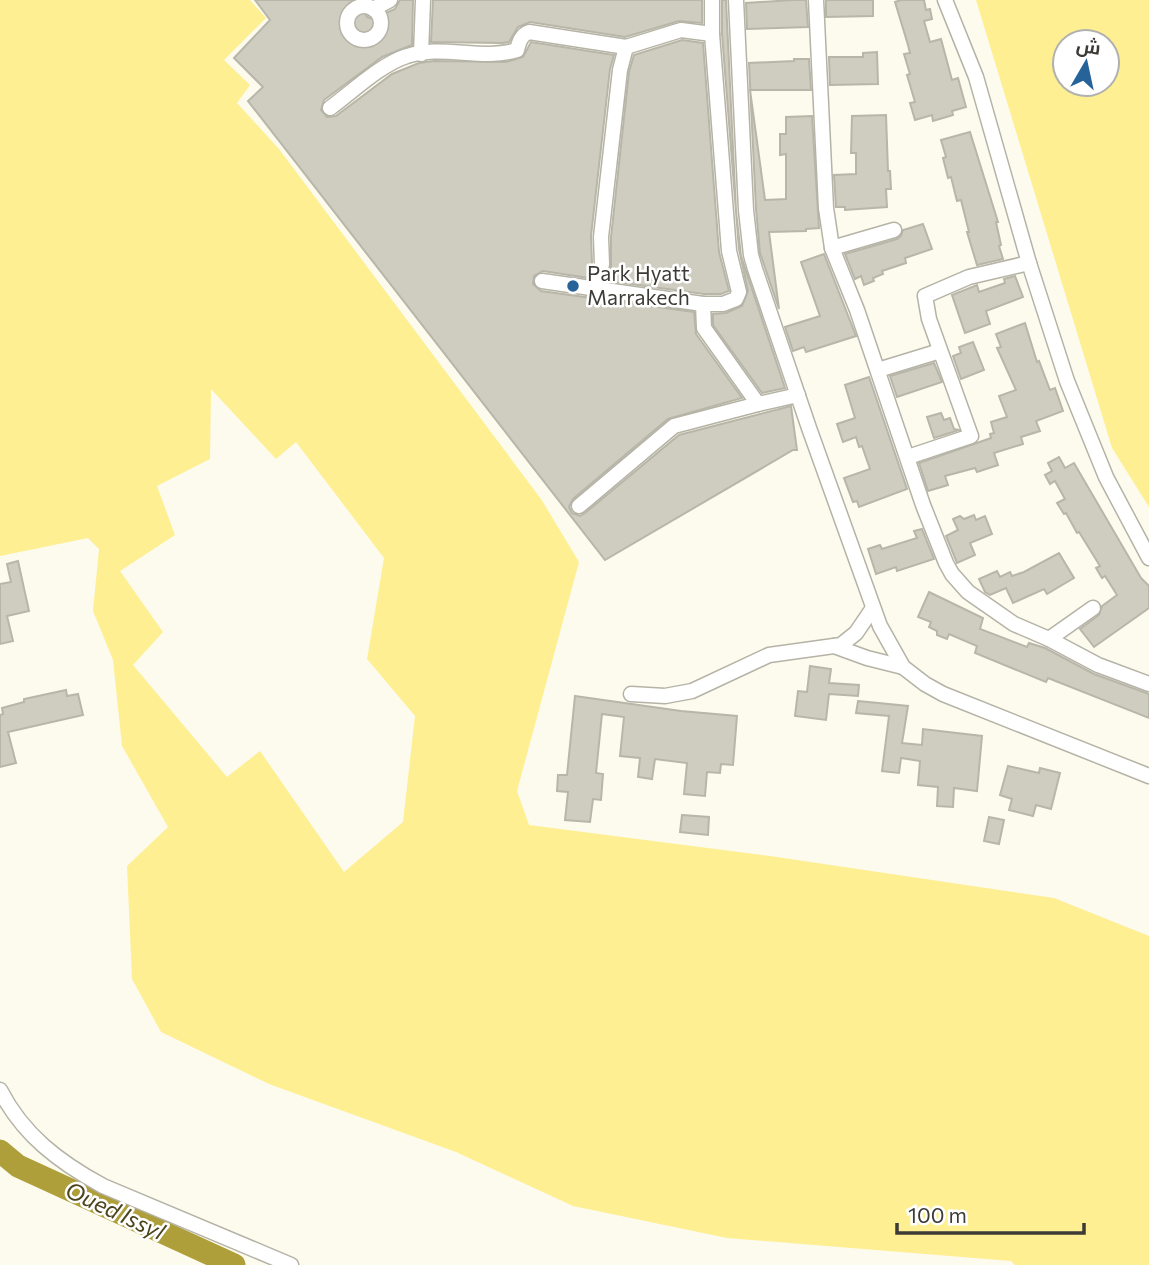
<svg xmlns="http://www.w3.org/2000/svg" width="1149" height="1265" viewBox="0 0 1149 1265" font-family="Commissioner,Cairo,sans-serif">
<rect width="100%" height="100%" fill="#fdfbed"/>
<!-- green -->
<g fill="#feef93" fill-rule="evenodd">
<path d="M0,0H250L266,18L224,60L250,85L237,103L279,149L541,499L579,562L517,791L529,825L770,856L1054,898L1149,936V1265H1015L1011,1261L727,1238L573,1206L456,1152L269,1084L161,1032L132,979L127,866L168,827L122,746L113,660L93,611L99,549L88,538L0,556ZM211,389L276,459L296,442L384,558L367,659L415,716L403,822L344,872L260,751L227,777L133,665L163,632L120,571L175,535L157,486L210,459Z"/>
<path d="M976,0H1149V507L1112,448ZM1107,42V84H1065V42Z"/>
</g>
<g fill="none" stroke-linecap="round" stroke-linejoin="round">
<!-- river -->
<path stroke="#af9f3b" stroke-width="23" d="M0,1151L18,1166L234,1265"/>
</g>
<!-- building -->
<g fill="#cfcdc0" stroke="#b8b6a9" stroke-width="2">
<path d="M255,0H369L363,9L367,17L373,19L395,9L400,0H413L412,45L382,57L324,100L321,110L327,117L336,116L392,74L419,63L434,61L506,62L523,57L531,42L614,55L610,69L591,236L592,263L589,278L543,271L534,276L533,284L541,291L694,312L696,334L742,398L668,419L573,499L569,507L572,513L580,516L585,513L679,435L791,406L797,450H793L605,560L248,101L263,87L234,58L270,20Z"/>
<path d="M433,0H702V23L679,21L625,37L530,22L518,27L509,42L502,43L431,42Z"/>
<path d="M722,0H726L736,211L741,256L785,388L762,393L713,325V314L726,313L742,306L748,291L739,249L722,34Z"/>
<path d="M793,0H806L808,27L747,29L746,3Z"/>
<path d="M826,0H873V16L826,17Z"/>
<path d="M901,0H924L926,10L930,9L932,19L924,21L930,42L941,39L952,80L958,78L966,107L952,111L953,115L933,121L932,115L915,120L910,103L915,102L907,75L910,74L904,54L910,53L908,45L895,2Z"/>
<path d="M682,40L703,43L719,252L729,291L721,294H704L608,281L611,266V237L629,72L634,55Z"/>
<path d="M877,52L878,84L830,85L829,57H863V53Z"/>
<path d="M794,59H809L811,90H750L765,200L786,199V154L780,155V134H786V117L812,116L819,228L806,229V231L769,232L779,309L760,253L756,209L749,63L794,61Z"/>
<path d="M886,115L888,171H890L891,189H886L887,207L845,210V207H836L834,175L856,174V153H851L852,116Z"/>
<path d="M970,132L998,222H996L1001,245L999,246L1003,259L977,265L967,232H969L961,200L957,201L951,177L948,178L943,158L946,157L941,140Z"/>
<path d="M923,224L932,249L905,258L906,263L882,271L883,274L873,278L874,281L864,285L861,276L855,279L845,254L897,239L901,236L903,230Z"/>
<path d="M824,254L856,336L806,352L804,347L793,351L785,327L820,316L801,262Z"/>
<path d="M1015,276L1023,297L986,311L990,324L965,333L952,295L977,285L979,292L1005,283L1004,279Z"/>
<path d="M1025,323L1037,362L1039,361L1050,390L1055,388L1063,411L1036,421L1040,431L1021,437L1023,444L994,453L998,465L977,472L975,468L945,476L948,485L928,491L919,463L991,438L990,434L994,433L991,422L1007,417L999,396L1016,390L997,348L1001,347L996,334Z"/>
<path d="M973,342L984,370L961,379L953,356L961,353L959,347Z"/>
<path d="M934,363L942,382L897,397L890,376Z"/>
<path d="M869,377L907,489L859,507L857,501L853,502L844,478L870,469L862,446L859,447L856,437L843,442L837,424L855,418L845,385Z"/>
<path d="M941,413L944,420L950,418L954,429L959,430L934,438L927,417Z"/>
<path d="M1059,457L1065,468L1074,463L1141,578L1149,586V608L1094,647L1080,629L1099,615L1102,606L1117,595L1105,576L1102,578L1096,568L1100,566L1079,532L1077,533L1066,513L1064,514L1057,503L1065,499L1055,481L1050,484L1045,475L1052,471L1048,463Z"/>
<path d="M974,515L976,520L985,516L992,534L970,543L975,555L957,563L946,536L958,530L953,519L960,516L964,519Z"/>
<path d="M922,529L934,559L897,571L896,567L876,574L868,549L880,545L882,549L917,538L914,531Z"/>
<path d="M1059,553L1074,578L1047,594L1044,589L1013,603L1006,588L990,595L985,592L979,579L997,571L1000,577L1010,572L1012,576L1024,572Z"/>
<path d="M18,561L29,611L7,616L13,641L0,644V584L11,582L7,564Z"/>
<path d="M929,592L983,618L980,629L1027,647L1029,643L1045,648L1094,674L1149,694V718L1048,678L1046,682L975,653L977,646L949,634L947,639L937,635V631L929,627L931,622L918,617Z"/>
<path d="M810,666L831,669L829,683L859,685L858,696L829,694L826,720L795,716L798,691L807,692Z"/>
<path d="M66,690L67,696L78,694L83,715L8,732L16,763L0,767V715L3,714L2,708L24,702V699Z"/>
<path d="M575,696L681,711L737,716L733,765L721,764L720,773L707,772L705,796L684,794L687,763L655,759L652,779L638,777L640,758L620,756L624,717L602,714L596,773L603,774L601,800L593,799L590,822L565,820L568,792L557,791L558,775H567Z"/>
<path d="M858,701L908,706L902,743L922,745L923,729L982,736L977,791L954,788L953,807L937,806L938,787L918,785L920,761L901,758L899,773L882,771L889,716L856,713Z"/>
<path d="M1008,766L1039,773L1040,768L1060,773L1051,809L1036,805L1033,816L1009,810L1012,799L1000,795Z"/>
<path d="M682,815L709,817L708,835L680,832Z"/>
<path d="M989,817L1004,820L999,844L984,841Z"/>
</g>
<g fill="none" stroke-linecap="round" stroke-linejoin="round">
<defs>
<g id="street">
<path d="M736,0L746,210L751,255L755,269L809,428L880,626L903,667L925,684L943,694L1149,776"/>
<path d="M816,0L826,208L832,248L857,310L923,505L946,563L952,574L968,592L1014,624L1049,639L1098,665L1149,684"/>
<path d="M945,0L976,77L1029,263L1067,381L1106,477L1149,558"/>
<circle cx="364" cy="23" r="17"/>
<path d="M373,9L390,0"/>
<path d="M421,54L423,0"/>
<path d="M330,108C352,92 381,64 407,56C442,44 482,61 517,50C519,42 521,35 529,32L626,47L681,30L712,34"/>
<path d="M832,248L894,230"/>
<path d="M542,281L703,304L704,328L758,404L798,395"/>
<path d="M596,289L602,264L601,237L620,70L626,47"/>
<path d="M703,304H723L736,299L739,292L729,251L712,34V0"/>
<path d="M878,370L940,351"/>
<path d="M908,457L971,436L929,319L925,296L969,277L1029,263"/>
<path d="M579,506L674,426L758,404"/>
<path d="M1049,639L1093,608"/>
<path d="M834,646L867,658L903,667"/>
<path d="M631,694L665,696L692,691L769,655L841,645L856,633L873,608"/>
<path d="M0,1090C23,1135 59,1162 103,1186L291,1265"/>
</g>
</defs>
<!-- street casing -->
<use href="#street" stroke="#b5b3a6" stroke-width="17"/>
<!-- street -->
<use href="#street" stroke="#fff" stroke-width="14"/>
</g>
<!-- markers -->
<circle fill="#256399" stroke="#fff" stroke-width="2.5" cx="573" cy="286" r="7"/>
<g text-anchor="middle" stroke-width="5" stroke-linejoin="round" paint-order="stroke">
<!-- poi labels -->
<g font-size="21" fill="#3c3b36" stroke="#fff" text-anchor="start">
<text x="587" y="281">Park Hyatt<tspan x="587" dy="24">Marrakech</tspan></text>
</g>
<!-- water labels -->
<g font-size="23" font-style="italic" fill="#4c451d" stroke="#fff">
<text transform="translate(115 1211) rotate(25)" y="8">Oued Issyl</text>
</g>
</g>
<!-- north arrow -->
<g transform="translate(1086 63) rotate(9)"><circle r="33" fill="#ffffff" stroke="#b1b1af" stroke-width="2"/>
<path d="M0-5L12 26L0 18L-12 26Z" fill="#256399"/>
<text y="-10" font-size="19" font-weight="bold" text-anchor="middle" fill="#3c3b36">ش</text>
</g>
<!-- scale -->
<path d="M897 1223v10h187v-10" fill="none" stroke="#3c3b36" stroke-width="3.5"/>
<text x="908" y="1223" font-size="21" fill="#3c3b36" stroke="#ffffff" stroke-width="5" paint-order="stroke">100 m</text>
</svg>
